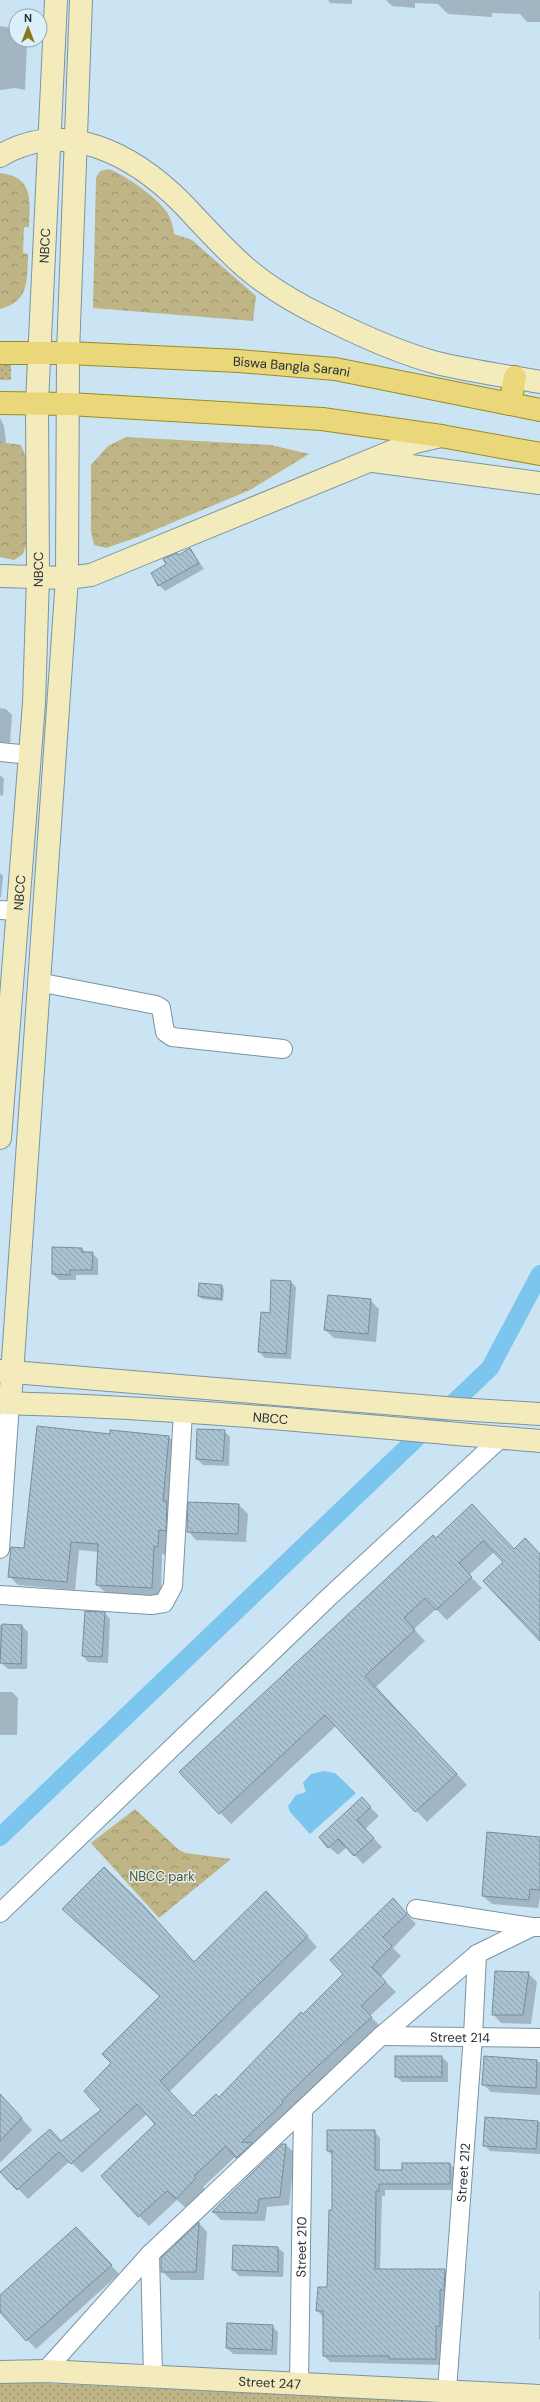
<svg xmlns="http://www.w3.org/2000/svg" width="540" height="2402" viewBox="0 0 540 2402" font-family="'DM Sans',sans-serif">
<defs>
<pattern id="grass-dots" width="8" height="8" patternUnits="userSpaceOnUse"><rect width="8" height="8" fill="#bfb485"/><path d="M2 2h.1M6 6h.1" fill="none" stroke="#9b936e" stroke-width="1.8" stroke-linecap="round"/></pattern>
<pattern id="park-crowns" width="20" height="18" patternUnits="userSpaceOnUse"><rect width="20" height="18" fill="#bfb485"/><path d="M2 6a3 3 0 1 1 6 0M12 15a3 3 0 1 1 6 0" fill="none" stroke="#9b936e"/></pattern>
<pattern id="building-back-hatch" width="6" height="6" patternUnits="userSpaceOnUse"><rect width="6" height="6" fill="#aac3d2"/><path d="M-1 5l2 2M0 0l6 6M5-1l2 2" fill="none" stroke="#8a9fab"/></pattern>
</defs>
<rect width="100%" height="100%" fill="#cae4f3"/>
<!-- grass -->
<g fill="url(#grass-dots)">
<rect x="0" y="365" width="11" height="15"/>
<path d="M0,2381L443,2402H0Z"/>
</g>
<!-- park -->
<g fill="url(#park-crowns)">
<path d="M108,169C123,173 163,201 169,216C172,221 173,228 174,234L192,240L256,296L253,321L93,308L96,178L100,171Z"/>
<path d="M0,173C34,177 30,200 29,227H24L23,253L28,254C27,280 30,301 0,309Z"/>
<path d="M126,437L271,445L309,454L250,490L138,537L106,548L94,545L91,531V465L108,446Z"/>
<path d="M0,442L21,445L28,462V540L23,554L14,560L0,557Z"/>
<path d="M135,1809L179,1850L186,1853L231,1859L159,1918L91,1843Z"/>
</g>
<!-- water -->
<path fill="#7bc5ef" d="M324,1771L335,1773L356,1793L310,1834L290,1812L288,1806L296,1795L306,1792L303,1783L311,1774Z"/>
<!-- shadow -->
<g fill="#0003">
<path d="M328,0H352V4L330,3Z"/>
<path d="M386,0H540V22H527L520,14L492,13V17L448,14L438,4L415,3V8L392,6Z"/>
<path d="M0,26L12,28L16,31V40H25L27,42L25,90L15,88L0,90Z"/>
<path d="M0,418L4,426L6,442L0,443Z"/>
<path d="M190,549L204,569L165,591L159,585L179,556Z"/>
<path d="M0,708L6,709L12,715L10,743L0,742Z"/>
<path d="M0,775L4,779L3,796L0,795Z"/>
<path d="M0,873L3,876L1,897H0Z"/>
<path d="M82,1249L86,1253H92L98,1259V1275H76V1280H59L53,1274Z"/>
<path d="M291,1282L296,1287L291,1359L265,1358L259,1352L271,1314Z"/>
<path d="M222,1286L224,1289L223,1301L202,1299L199,1296Z"/>
<path d="M370,1300L379,1309L376,1342L334,1338L325,1330Z"/>
<path d="M111,1431L169,1437L178,1446L166,1555L162,1554L161,1596L106,1593L97,1585L99,1552L79,1550L75,1590L18,1585L9,1576L24,1549L111,1435Z"/>
<path d="M224,1431L230,1437L229,1466L203,1465L197,1459Z"/>
<path d="M189,1503L239,1505L248,1514L246,1542L196,1540L188,1531Z"/>
<path d="M472,1506L514,1550L540,1555V1641L504,1562L494,1552L469,1575L482,1588L447,1620L436,1609L414,1629L425,1641L376,1687L467,1785L427,1822L336,1726L231,1824L181,1772Z"/>
<path d="M105,1613L110,1619L108,1663L88,1662L83,1656Z"/>
<path d="M0,1625L22,1626L28,1632L27,1669H8L0,1662Z"/>
<path d="M0,1692H12L18,1698L17,1735H0Z"/>
<path d="M370,1807L379,1816L365,1829L382,1847L363,1864L347,1847L338,1855L329,1847Z"/>
<path d="M540,1837V1897L538,1908L492,1904L483,1896Z"/>
<path d="M266,1892L317,1947L169,2092L193,2117L219,2098L345,1974L393,1900L416,1924L393,1948L401,1956L381,1977L396,1992L370,2016L381,2027L247,2167L236,2156L203,2187L205,2189L186,2208L177,2200L149,2226L139,2216L156,2124L147,2114L82,2173L70,2161L28,2199L1,2171L50,2130L62,2142L102,2110L112,2064L161,1997L73,1918L195,1963Z"/>
<path d="M528,1973L537,1982L531,2024L501,2023L493,2014Z"/>
<path d="M442,2057L448,2063V2082H402L396,2076Z"/>
<path d="M485,2057L540,2062V2095L491,2092L483,2084Z"/>
<path d="M0,2094L32,2130L0,2163Z"/>
<path d="M486,2118L540,2122V2154L490,2151L484,2145Z"/>
<path d="M374,2131L380,2138V2171H403L450,2164L456,2170V2190H385V2196H382L380,2270H444L451,2276L446,2331H442V2365L330,2362L324,2356L323,2317L317,2310L328,2288L333,2211V2156L328,2151Z"/>
<path d="M283,2145H286L295,2153L289,2205L267,2207L265,2221L221,2220L213,2212Z"/>
<path d="M199,2223L207,2232L204,2280H171L162,2271V2259Z"/>
<path d="M85,2237L119,2274L36,2349L0,2311V2297Z"/>
<path d="M278,2248L284,2253L283,2277L239,2276L233,2270Z"/>
<path d="M539,2291H540V2340L539,2338Z"/>
<path d="M272,2326L278,2332L277,2355L233,2354L227,2348Z"/>
</g>
<g fill="none" stroke-linecap="round" stroke-linejoin="round">
<!-- canal -->
<path stroke="#7bc5ef" stroke-width="18" d="M0,1837L490,1368L540,1274"/>
</g>
<!-- building -->
<g fill="url(#building-back-hatch)" stroke="#768e9c">
<path d="M190,548L199,563L158,586L151,573L166,564L163,559L177,553L179,555Z"/>
<path d="M52,1247L82,1248V1252H93L92,1270H70V1275L52,1274Z"/>
<path d="M271,1280L291,1281L286,1354L258,1352L261,1312L270,1313Z"/>
<path d="M199,1283L222,1285L221,1299L198,1296Z"/>
<path d="M328,1295L371,1299L368,1334L324,1330Z"/>
<path d="M37,1426L110,1434V1430L169,1436L163,1501H167L166,1531L159,1530L158,1547L154,1546L152,1588L96,1585L98,1544L71,1542L67,1582L8,1577L11,1547L24,1548Z"/>
<path d="M197,1429L225,1430L223,1461L196,1459Z"/>
<path d="M188,1502L239,1504L238,1534L187,1532Z"/>
<path d="M472,1504L514,1549L525,1538L540,1554V1641L483,1581L503,1562L483,1541L459,1563L472,1577L436,1610L425,1598L404,1618L415,1630L365,1676L457,1774L415,1812L325,1715L219,1814L179,1772L433,1535L436,1538Z"/>
<path d="M85,1611L105,1612L102,1657L82,1656Z"/>
<path d="M2,1624L22,1625L21,1664L0,1663Z"/>
<path d="M362,1797L371,1807L357,1820L374,1838L354,1856L338,1839L328,1848L319,1837Z"/>
<path d="M487,1832L540,1837V1890L530,1889L529,1900L482,1896Z"/>
<path d="M104,1867L143,1905L194,1962L266,1891L308,1936L160,2081L193,2116L216,2094L219,2097L301,2012L303,2014L343,1974L330,1960L393,1898L407,1914L383,1937L392,1946L372,1967L386,1982L361,2006L372,2017L309,2074L282,2101L283,2103L242,2142L253,2143L236,2158L226,2146L194,2176L196,2178L176,2199L167,2191L138,2217L101,2176L155,2124L137,2104L71,2164L59,2152L17,2190L0,2172L50,2129L61,2141L101,2110L84,2091L111,2063L102,2054L160,1996L62,1909Z"/>
<path d="M495,1971L529,1972L523,2015H492Z"/>
<rect x="395" y="2056" width="47" height="21"/>
<path d="M484,2056L537,2060L536,2088L482,2085Z"/>
<path d="M0,2094L22,2118L0,2141Z"/>
<path d="M485,2117L538,2121L536,2149L483,2146Z"/>
<path d="M327,2130H375V2170H402V2163H450V2184H379V2191H376L375,2269H445L444,2290H440V2326H436V2359H389V2356H323V2311H316L318,2287H327L329,2210H332V2151H327Z"/>
<path d="M282,2144H286L280,2197L259,2199L257,2213L212,2212Z"/>
<path d="M199,2222L196,2272H161V2258Z"/>
<path d="M76,2227L112,2265L26,2341L0,2312V2295Z"/>
<path d="M233,2245L278,2247V2272L232,2270Z"/>
<path d="M227,2323L273,2325L272,2350L226,2348Z"/>
</g>
<g fill="none" stroke-linecap="round" stroke-linejoin="round">
<defs>
<g id="street">
<path d="M0,752L30,755"/>
<path d="M0,910L18,911"/>
<path d="M38,982L156,1005L161,1008L165,1032L172,1037L283,1049"/>
<path d="M0,1549L10,1403"/>
<path d="M0,1595L151,1605L164,1603L173,1586L183,1412"/>
<path d="M416,1909L532,1927"/>
<path d="M0,1913L329,1597L502,1437"/>
<path id="s1" d="M381,2036L540,2038"/>
<path d="M150,2254L153,2376"/>
<path d="M45,2371L150,2254L381,2036L477,1954L532,1927H540"/>
<path id="s2" d="M299,2383L303,2111"/>
<path id="s3" d="M447,2390L473,2036L477,1954"/>
</g>
<g id="secondary">
<path d="M0,156C65,117 134,155 182,203C203,225 222,247 245,267C269,288 299,305 328,319C362,336 400,353 437,363C470,371 506,376 540,382"/>
<path d="M373,461L540,483"/>
<path d="M0,576L67,578L91,575L415,442L441,436"/>
<path id="s4" d="M0,1138L34,703L38,577L37,403L56,0"/>
<path d="M0,1371L457,1409L540,1414"/>
<path id="s5" d="M0,1403C180,1407 360,1426 540,1441"/>
<path d="M10,1403L67,578L68,353L81,0"/>
<path id="s6" d="M0,2372L45,2371L540,2396"/>
</g>
<g id="primary">
<path id="s7" d="M0,353H68L239,361L335,369L540,410"/>
<path d="M0,403L69,404L322,419L441,436L540,454"/>
<path d="M510,404L515,377"/>
</g>
</defs>
<!-- street casing -->
<use href="#street" stroke="#7c93a1" stroke-width="20"/>
<!-- secondary casing -->
<use href="#secondary" stroke="#7c93a1" stroke-width="24"/>
<!-- primary casing -->
<use href="#primary" stroke="#9b8b27" stroke-width="24"/>
<!-- street -->
<use href="#street" stroke="#fff" stroke-width="18"/>
<!-- secondary -->
<use href="#secondary" stroke="#f4ebbc" stroke-width="22"/>
<!-- primary -->
<use href="#primary" stroke="#e9d779" stroke-width="22"/>
</g>
<g text-anchor="middle" stroke-width="3" stroke-linejoin="round" paint-order="stroke">
<!-- street labels -->
<g font-size="13" fill="#252f35" stroke="#dcf0fc">
<text dy="5" stroke="none"><textPath href="#s4" startOffset="894">NBCC</textPath></text>
<text dy="5" stroke="none"><textPath href="#s7" startOffset="292">Biswa Bangla Sarani</textPath></text>
<text dy="5" stroke="none"><textPath href="#s4" startOffset="570">NBCC</textPath></text>
<text dy="5" stroke="none"><textPath href="#s4" startOffset="246">NBCC</textPath></text>
<text dy="5" stroke="none"><textPath href="#s5" startOffset="271">NBCC</textPath></text>
<text dy="5" stroke="none"><textPath href="#s1" startOffset="79">Street 214</textPath></text>
<text dy="5" stroke="none"><textPath href="#s3" startOffset="218">Street 212</textPath></text>
<text dy="5" stroke="none"><textPath href="#s2" startOffset="136">Street 210</textPath></text>
<text dy="5" stroke="none"><textPath href="#s6" startOffset="270">Street 247</textPath></text>
</g>
<!-- park labels -->
<g font-size="13" fill="#5d511b" stroke="#dcf0fc">
<text x="162" y="1881">NBCC park</text>
</g>
</g>
<!-- north arrow -->
<g transform="translate(28 28)"><circle r="19" fill="#dcf0fc" stroke="#93a3ac"/>
<path d="M0-3L7 15L0 10L-7 15Z" fill="#89771a"/>
<text y="-6" font-size="11" font-weight="bold" text-anchor="middle" fill="#252f35">N</text>
</g>
</svg>
